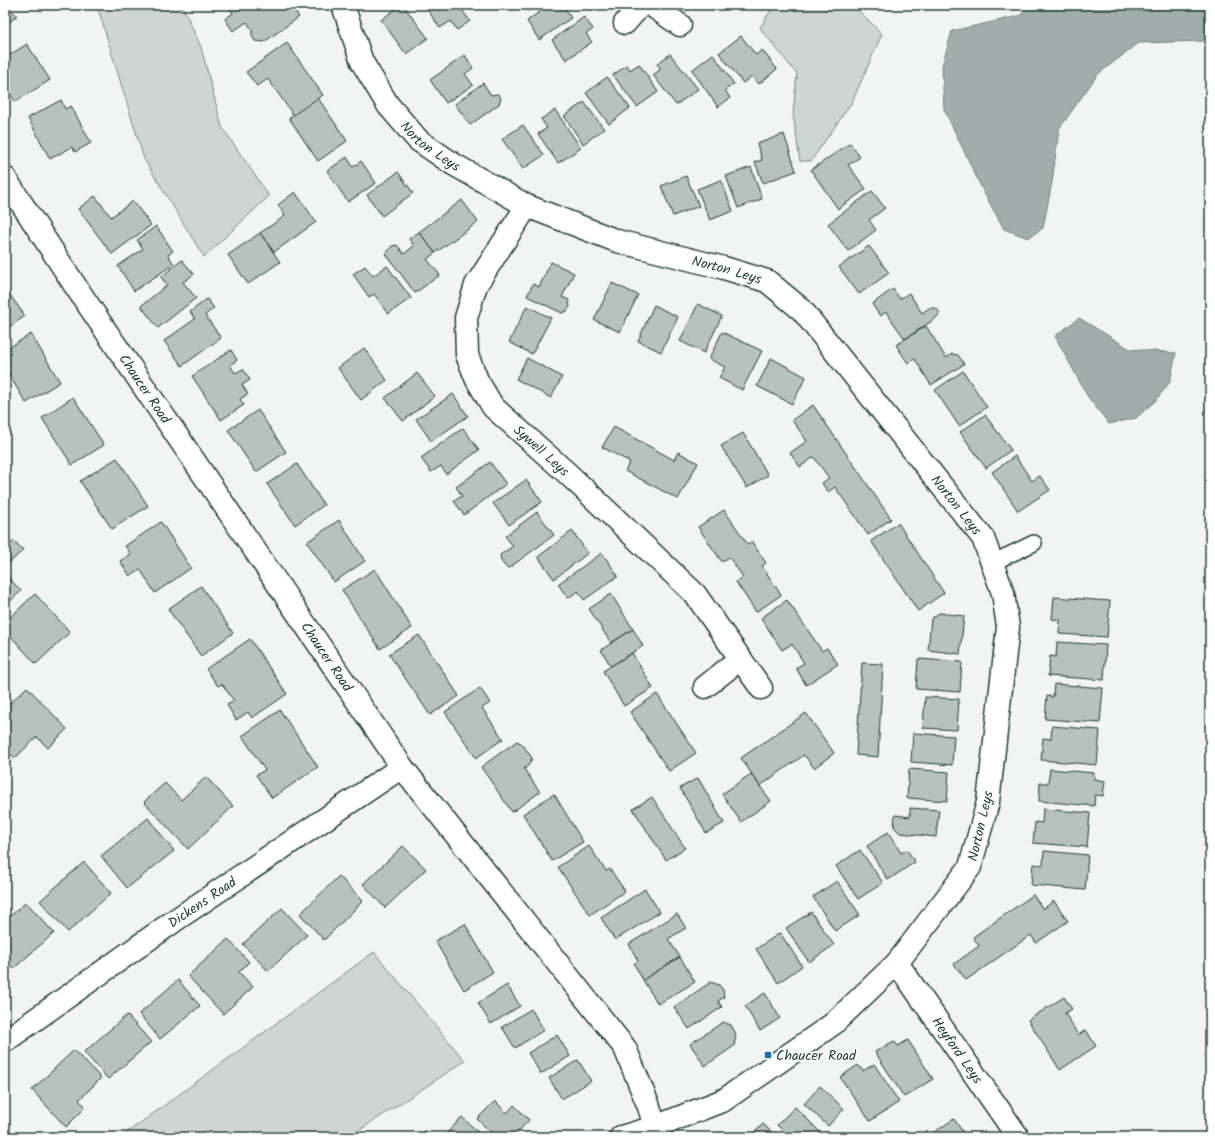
<svg xmlns="http://www.w3.org/2000/svg" width="1215" height="1142" viewBox="0 0 1215 1142" font-family="Kalam,sans-serif">
<rect width="100%" height="100%" fill="#f2f3f3"/>
<filter id="ink" filterUnits="userSpaceOnUse"><feTurbulence type="fractalNoise" baseFrequency=".025" numOctaves="2"/><feDisplacementMap in="SourceGraphic" scale="8" xChannelSelector="R" yChannelSelector="G"/><feConvolveMatrix kernelMatrix="1 2 1 2 8 2 1 2 1" color-interpolation-filters="sRGB"/></filter>
<g filter="url(#ink)">
<!-- green -->
<g fill="#ced5d3" stroke="#768984">
<path d="M97,5H182L201,47L222,127L269,196L204,257L144,159Z"/>
<path d="M774,5H853L882,34L852,102L811,161H800L793,114L797,74L760,28Z"/>
<path d="M374,952L465,1061L349,1137H121Z"/>
</g>
<!-- water -->
<g fill="#a1adaa" stroke="#6d807b">
<path d="M1032,5H1209L1210,31L1203,41L1139,43L1098,74L1059,129L1052,182L1043,228L1028,238L1004,229L983,191L944,109L942,66L952,31L1019,16Z"/>
<path d="M1079,318L1130,349L1176,353L1170,382L1155,401L1136,418L1109,424L1088,397L1055,336Z"/>
</g>
<!-- building -->
<g fill="#b7c1bd" stroke="#1f3d34">
<path d="M5,5L17,15L5,27Z"/>
<path d="M231,5H291L299,17L264,42L255,41L252,36V30L247,22L233,31L225,19L233,13L228,7Z"/>
<path d="M401,5H403L428,38L406,54L381,20Z"/>
<path d="M424,5H458L470,21L457,30L451,21L440,28Z"/>
<path d="M523,5H536L528,11Z"/>
<path d="M549,5H563L571,18L539,40L527,21Z"/>
<path d="M584,17L593,29L586,34L592,42L566,60L552,40Z"/>
<path d="M741,36L756,55L762,50L777,69L759,84L752,76L743,83L719,53Z"/>
<path d="M287,43L323,95L294,116L268,79L257,86L246,72Z"/>
<path d="M27,44L50,80L15,102L5,85V58Z"/>
<path d="M670,54L698,89L676,105L653,75L661,69L657,64Z"/>
<path d="M713,54L734,84L725,90L730,98L718,107L692,70Z"/>
<path d="M465,55L473,68L465,74L473,85L446,103L430,80Z"/>
<path d="M639,64L658,92L637,107L613,75L627,65L630,70Z"/>
<path d="M607,77L630,108L609,124L586,93Z"/>
<path d="M483,83L491,95L498,94L501,98L499,104L470,125L455,104Z"/>
<path d="M318,98L347,141L318,161L289,118Z"/>
<path d="M61,100L65,109L71,106L91,143L75,152L72,147L50,159L28,118Z"/>
<path d="M584,102L604,129L583,144L564,116Z"/>
<path d="M555,110L581,148L558,163L538,134L547,128L541,119Z"/>
<path d="M523,125L544,155L523,169L502,139Z"/>
<path d="M784,134L796,171L763,183L755,162L762,160L757,144Z"/>
<path d="M850,143L860,157L848,165L866,189L838,209L811,170Z"/>
<path d="M347,157L353,167L361,161L376,183L348,202L327,171Z"/>
<path d="M751,167L762,199L738,208L726,176Z"/>
<path d="M398,172L413,193L382,216L367,195Z"/>
<path d="M686,176L699,206L673,216L661,186Z"/>
<path d="M721,180L733,211L710,220L697,189Z"/>
<path d="M872,191L885,208L869,220L876,230L848,251L828,224Z"/>
<path d="M295,192L316,222L274,252L260,233L285,216L278,205Z"/>
<path d="M95,196L111,217L133,201L151,225L112,254L78,209Z"/>
<path d="M462,200L478,222L435,253L419,232Z"/>
<path d="M156,226L173,251L168,255L174,264L134,291L118,266L143,249L137,240Z"/>
<path d="M419,232L435,253L427,259L440,275L415,293L386,254L392,246L397,245L404,254L414,246L409,239Z"/>
<path d="M260,233L280,262L248,284L228,255Z"/>
<path d="M869,246L889,273L859,294L839,267Z"/>
<path d="M182,260L194,274L183,282L196,298L158,328L141,306L167,285L161,277Z"/>
<path d="M551,262L574,273L562,297L569,300L570,306L567,311L562,313L527,296L533,284L539,287Z"/>
<path d="M365,266L373,276L387,266L411,298L388,314L374,294L369,297L353,274Z"/>
<path d="M612,283L638,295L620,332L594,320Z"/>
<path d="M5,288L25,316L5,330Z"/>
<path d="M893,289L900,299L909,293L922,313L929,308H936L940,313L936,318L905,339L886,312L880,316L872,304Z"/>
<path d="M207,299L214,308L205,315L221,338L182,366L164,341L195,319L190,312Z"/>
<path d="M698,304L722,316L704,353L680,341Z"/>
<path d="M654,305L678,317L661,352L638,341Z"/>
<path d="M527,306L551,318L532,354L509,342Z"/>
<path d="M926,326L946,358L952,354L958,355L964,364L931,385L915,359L908,363L896,345Z"/>
<path d="M722,332L762,351L742,390L719,378L725,367L709,359Z"/>
<path d="M31,334L60,382L26,403L5,368V350Z"/>
<path d="M364,348L387,380L361,400L338,368Z"/>
<path d="M231,350L237,360L230,365L235,373L243,369L250,380L242,385L248,394L240,399L244,405L221,420L192,376Z"/>
<path d="M527,358L562,377L551,398L516,379Z"/>
<path d="M771,358L806,377L792,404L757,386Z"/>
<path d="M963,371L987,407L959,426L935,390Z"/>
<path d="M417,373L435,396L403,421L385,398Z"/>
<path d="M453,394L468,416L431,441L416,419Z"/>
<path d="M73,397L104,445L72,465L42,418Z"/>
<path d="M813,405L891,519L868,535L835,487L828,492L822,483L829,478L814,457L800,467L790,453L807,441L792,420Z"/>
<path d="M258,410L286,452L256,472L228,430Z"/>
<path d="M985,415L1011,450L986,468L960,432Z"/>
<path d="M614,427L674,460L678,452L698,463L678,499L625,471L630,462L602,447Z"/>
<path d="M463,428L479,450L446,474L441,466L431,472L421,458Z"/>
<path d="M743,433L768,475L747,488L721,446Z"/>
<path d="M1015,456L1032,481L1040,476L1050,490L1018,511L992,472Z"/>
<path d="M117,458L148,506L112,529L80,481Z"/>
<path d="M490,462L506,484L464,515L454,501L462,496L456,487Z"/>
<path d="M297,464L324,505L295,525L267,484Z"/>
<path d="M526,480L542,502L509,525L493,503Z"/>
<path d="M724,510L748,545L752,542L766,563L762,566L781,595L756,612L736,582L743,577L729,557L722,562L698,527Z"/>
<path d="M537,512L554,535L509,568L505,566L501,561L500,555L513,546L505,536Z"/>
<path d="M339,520L365,561L334,582L307,542Z"/>
<path d="M161,522L191,568L155,593L140,569L130,576L120,561L131,554L125,546Z"/>
<path d="M898,523L944,593L918,611L871,541Z"/>
<path d="M572,531L588,553L554,579L538,557Z"/>
<path d="M14,541L23,550L5,567V550Z"/>
<path d="M602,553L618,576L584,600L578,591L568,598L558,584Z"/>
<path d="M375,569L412,628L380,649L342,590Z"/>
<path d="M5,574L21,591L5,606Z"/>
<path d="M201,586L233,633L201,656L168,609Z"/>
<path d="M35,594L70,632L36,664L5,630V622Z"/>
<path d="M611,594L633,629L611,643L589,609Z"/>
<path d="M1054,597L1110,601L1107,637L1059,634L1060,620L1052,619Z"/>
<path d="M787,600L822,651L827,648L838,664L806,685L796,668L804,663L792,644L782,650L761,618Z"/>
<path d="M939,613L964,616L960,654L928,650L931,619Z"/>
<path d="M633,629L643,646L611,666L601,650Z"/>
<path d="M419,635L459,696L430,715L389,654Z"/>
<path d="M250,639L287,694L252,718L248,712L236,720L227,705L234,701L222,684L218,686L206,669Z"/>
<path d="M1057,642L1106,645L1104,680L1048,676L1050,656L1056,657Z"/>
<path d="M632,653L653,688L624,706L603,671Z"/>
<path d="M918,659L962,662L960,692L916,689Z"/>
<path d="M862,663L883,664L878,757L856,755Z"/>
<path d="M1054,684L1103,688L1100,723L1045,719L1047,696L1053,697Z"/>
<path d="M27,687L67,729L48,748L37,737L15,758L5,748V708Z"/>
<path d="M480,688L490,703L482,708L503,739L476,758L445,712Z"/>
<path d="M657,694L696,753L669,771L630,712Z"/>
<path d="M925,697L959,699L957,730L923,728Z"/>
<path d="M280,710L318,767L272,798L256,775L265,770L242,736Z"/>
<path d="M806,713L834,753L814,768L804,755L760,786L741,758Z"/>
<path d="M1052,726L1100,730L1097,765L1041,760L1043,738L1051,739Z"/>
<path d="M913,733L954,736L952,765L911,762Z"/>
<path d="M517,741L522,744L532,758L529,765L524,769L540,792L512,812L481,767Z"/>
<path d="M909,769L949,772L947,801L907,798Z"/>
<path d="M1050,769L1094,773V779L1105,781L1103,796L1095,795L1094,806L1039,801L1040,783H1048Z"/>
<path d="M751,774L771,801L741,822L722,794Z"/>
<path d="M206,777L233,806L188,849L144,802L165,783L181,800Z"/>
<path d="M698,778L724,823L706,833L680,788Z"/>
<path d="M554,794L583,842L552,861L523,814Z"/>
<path d="M652,797L685,848L666,860L633,809Z"/>
<path d="M910,808L939,810L936,837L900,833L894,827L895,815L910,817Z"/>
<path d="M1043,809L1090,813L1087,847L1033,843L1035,822L1042,823Z"/>
<path d="M148,818L174,851L127,888L101,856Z"/>
<path d="M888,832L901,853L907,850L915,862L888,880L867,846Z"/>
<path d="M403,846L426,869L385,908L363,884Z"/>
<path d="M589,846L606,871L610,869L625,891L590,915L558,867Z"/>
<path d="M860,850L883,883L858,899L836,866Z"/>
<path d="M1044,851L1088,855L1085,890L1031,885L1033,864L1043,865Z"/>
<path d="M84,862L111,893L68,932L40,901Z"/>
<path d="M339,876L363,901L324,940L300,914Z"/>
<path d="M837,881L860,915L835,931L813,897Z"/>
<path d="M645,889L660,912L615,940L601,918Z"/>
<path d="M1033,895L1043,909L1054,901L1068,921L1036,943L1031,935L966,980L954,964L979,946L973,937Z"/>
<path d="M26,902L54,933L13,969L5,960V921Z"/>
<path d="M282,908L307,935L268,971L243,944Z"/>
<path d="M811,912L834,945L809,962L786,928Z"/>
<path d="M677,914L686,928L668,939L680,957L643,980L634,964L638,961L629,944Z"/>
<path d="M465,924L493,972L464,990L435,941Z"/>
<path d="M780,933L802,966L778,983L756,949Z"/>
<path d="M228,939L249,962L239,972L253,987L223,1014L188,976Z"/>
<path d="M680,957L695,982L658,1004L643,980Z"/>
<path d="M178,980L200,1006L160,1039L139,1014Z"/>
<path d="M711,982L719,985L723,990L724,997L718,1001L722,1007L689,1029L674,1007Z"/>
<path d="M507,985L520,1006L491,1024L478,1003Z"/>
<path d="M765,993L780,1018L760,1031L745,1006Z"/>
<path d="M1064,997L1072,1009L1065,1013L1078,1035L1086,1030L1096,1046L1060,1070L1028,1020Z"/>
<path d="M531,1009L544,1030L515,1048L502,1027Z"/>
<path d="M127,1015L151,1042L108,1079L84,1052Z"/>
<path d="M723,1022L731,1025L736,1034L734,1046L705,1066L690,1044Z"/>
<path d="M557,1035L570,1056L541,1074L528,1053Z"/>
<path d="M908,1040L933,1079L904,1097L875,1052L894,1041L898,1046Z"/>
<path d="M74,1050L101,1078L79,1100L86,1107L66,1127L32,1090Z"/>
<path d="M578,1060L591,1081L562,1099L549,1078Z"/>
<path d="M874,1064L899,1102L870,1121L840,1077L858,1065L863,1071Z"/>
<path d="M820,1086L844,1109L828,1126L804,1104Z"/>
<path d="M495,1101L507,1113L514,1105L529,1120L513,1137H496L477,1119Z"/>
<path d="M795,1107L825,1137H790L777,1125Z"/>
<path d="M462,1117L483,1137H446L445,1135Z"/>
<path d="M954,1119L966,1137H927Z"/>
<path d="M763,1124L777,1137H750Z"/>
<path d="M425,1130L433,1137H418Z"/>
</g>
<g fill="none" stroke-linecap="round" stroke-linejoin="round">
<defs>
<path id="service" d="M992,563L1034,543"/>
<g id="minor">
<path id="s1" d="M343,5L362,62L388,105L418,140L453,164L527,206L617,241L724,268L767,281L802,310L983,538L1003,593L1008,627L988,802L970,867L897,963L833,1024L724,1100L655,1127L621,1137"/>
<path d="M651,5L680,25"/>
<path d="M625,23L641,5"/>
<path id="s2" d="M5,178L74,284L402,767L625,1048L649,1107L655,1127"/>
<path id="s3" d="M527,206L476,285L466,318L467,355L477,380L493,407L567,473L695,594L761,688"/>
<path d="M705,687L740,659"/>
<path id="s4" d="M897,963L1018,1137"/>
<path id="s5" d="M5,1041L174,921L402,767"/>
</g>
</defs>
<!-- service casing -->
<use href="#service" stroke="#1f3d34" stroke-width="18"/>
<!-- minor casing -->
<use href="#minor" stroke="#1f3d34" stroke-width="25"/>
<!-- service -->
<use href="#service" stroke="#fff" stroke-width="15"/>
<!-- minor -->
<use href="#minor" stroke="#fff" stroke-width="22"/>
</g>
</g>
<!-- markers -->
<rect fill="#1f6fb2" stroke="#fff" stroke-width="1.5" x="764" y="1051" width="8" height="8" rx="2"/>
<g text-anchor="middle" stroke-width="4" stroke-linejoin="round" paint-order="stroke">
<!-- street labels -->
<g font-size="14" fill="#1f3d34" stroke="#fff">
<text dy="5" stroke="none"><textPath href="#s1" startOffset="170">Norton Leys</textPath></text>
<text dy="5" stroke="none"><textPath href="#s1" startOffset="494">Norton Leys</textPath></text>
<text dy="5" stroke="none"><textPath href="#s2" startOffset="253">Chaucer Road</textPath></text>
<text dy="5" stroke="none"><textPath href="#s3" startOffset="289">Sywell Leys</textPath></text>
<text dy="5" stroke="none"><textPath href="#s1" startOffset="830">Norton Leys</textPath></text>
<text dy="5" stroke="none"><textPath href="#s2" startOffset="577">Chaucer Road</textPath></text>
<text transform="translate(980 826) rotate(-77)" y="5">Norton Leys</text>
<text dy="5" stroke="none"><textPath href="#s5" startOffset="241">Dickens Road</textPath></text>
<text dy="5" stroke="none"><textPath href="#s4" startOffset="106">Heyford Leys</textPath></text>
</g>
<!-- poi labels -->
<g font-size="14" fill="#1f3d34" stroke="#fff" text-anchor="start">
<text x="776" y="1060">Chaucer Road</text>
</g>
</g>
<!-- margin -->
<rect width="1215" height="1142" fill="none" stroke="#fff" stroke-width="20"/>
<rect x="10" y="10" width="1195" height="1122" fill="none" stroke="#1f3d34" stroke-width="1.5" filter="url(#ink)"/>
</svg>
